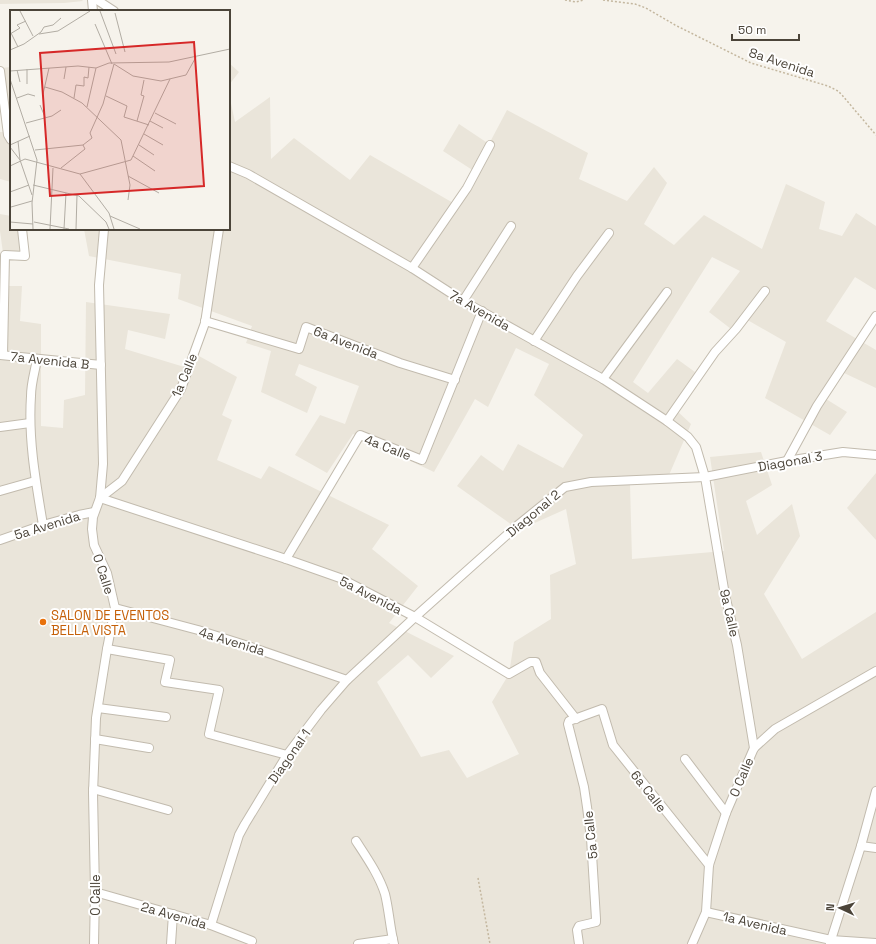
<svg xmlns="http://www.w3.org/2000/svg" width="876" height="944" viewBox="0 0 876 944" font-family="'Space Grotesk',sans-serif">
<rect width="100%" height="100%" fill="#f6f3ec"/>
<!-- residential -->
<g fill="#eae5da">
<path d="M0,0H82L83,1L64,3L0,4Z"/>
<path d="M229,63L239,72L229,85Z"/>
<path d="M11,67V119H5L1,68Z"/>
<path d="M229,94L235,122L270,97L271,159L294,138L350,180L370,155L455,204L477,173L443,151L459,124L489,144L507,110L588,153L579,179L627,201L654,167L667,183L644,224L674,245L704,215L762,249L786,184L825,202L819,229L842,236L856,213L876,226V290L855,277L826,321L876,350V388L844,373L826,399L847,412L830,435L765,398L786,342L744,318L735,332L709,312L740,271L712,257L633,382L648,393L677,359L695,372L676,410L691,424L666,482L630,484L632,559L724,551L710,457L761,452L772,485L746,501L757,535L792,504L800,536L764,594L802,659L876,612V944H0V286H22L20,321L41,324V426L63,428L64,400L85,395L86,302L170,314L165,339L128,330L125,349L191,369L199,356L237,377L222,415L232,420L217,460L261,479L269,466L389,525L372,549L418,586L389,623L454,656L431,678L408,655L377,682L421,757L449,750L467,778L519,754L492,702L509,674L514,642L551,619L550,575L576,564L566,509L519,530L457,486L481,455L503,471L518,444L563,468L583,435L534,395L549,364L516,348L488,407L475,399L434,472L353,434L327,473L295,455L320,415L345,424L359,386L299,364L295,375L317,387L307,413L261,392L271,351L246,343L252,326L178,299L181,274L89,256L84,229H229Z"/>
<path d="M0,132H11V182L0,179Z"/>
<path d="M0,214L11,216V229H27L28,253H3L0,231Z"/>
<path d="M876,473V540L847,508Z"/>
</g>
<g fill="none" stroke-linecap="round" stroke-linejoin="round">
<defs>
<g id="street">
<path d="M92,0L93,11"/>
<path d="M97,0L114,11"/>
<path d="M0,71L8,135L11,140"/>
<path d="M229,166L248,174L412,268L463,301L603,379L667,421L688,437L696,447L705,477L725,595L737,645L754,748"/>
<path d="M412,268L467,188L490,145"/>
<path d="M463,301L511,226"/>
<path d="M205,321L299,349L306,327L400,363L455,380"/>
<path d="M534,341L577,276L609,233"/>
<path d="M0,355L101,365"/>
<path d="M3,355L5,255L25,256L22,229"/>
<path d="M37,359C35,371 31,383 31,396C28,439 36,483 43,525"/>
<path d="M603,379L667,292"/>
<path d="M667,421L715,352L736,329L765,291"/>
<path d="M0,427L30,423"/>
<path d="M787,461L817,406L876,316"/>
<path d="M0,491L35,481"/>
<path d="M100,498L286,559L340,578L415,617L509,674L530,662H536L540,673L576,719"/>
<path d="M100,498L122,481L181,389L205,323L219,229"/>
<path d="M0,540L43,525L79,515L94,512"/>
<path d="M286,559L360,435L422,460L482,311"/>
<path d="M115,608L198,630L242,644L347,680"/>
<path d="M107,649L170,660L165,682L219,690L209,734L287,755"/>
<path d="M98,708L166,717"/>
<path d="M95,739L149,748"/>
<path d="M685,759L726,813"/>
<path d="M93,789L168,810"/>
<path d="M356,841C367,858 379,875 385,894C389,910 390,928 394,944"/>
<path d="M861,846L876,848"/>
<path d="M95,892L211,925L252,941"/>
<path d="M706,912L831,940L876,943"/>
<path d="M211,925L239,835L245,824L287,755L321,710L347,680L415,617L518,525L565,487L591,482L705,477L787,461L843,452L876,455"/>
<path d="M830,943L861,846L876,791"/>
<path d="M94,944L95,892L93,793L96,718L107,649L115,608L107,573L94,545L92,529L93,517L100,498L103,464L99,285L104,229"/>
<path d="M171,944L173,914"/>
<path d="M358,944L393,939"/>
<path d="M579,944L577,930L579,926L596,922V919L591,838L587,807L584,787L568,724L569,721L602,709L613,745L709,865"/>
<path d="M692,944L706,912L709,865L726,813L754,748L775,729L876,671"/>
</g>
</defs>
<!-- street casing -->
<use href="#street" stroke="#c2bbae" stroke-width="10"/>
<!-- path -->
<g stroke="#c4b79f" stroke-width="1.5" stroke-dasharray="2 2" stroke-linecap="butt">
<path d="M565,0L576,2L584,0"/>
<path d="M603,0L635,4L646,8L675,25L751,63L828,86L838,91L842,95L876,135"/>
<path d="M478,878L490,944"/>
</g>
<!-- street -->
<use href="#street" stroke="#fff" stroke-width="8"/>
</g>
<!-- markers -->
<circle fill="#e8710a" stroke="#fff" stroke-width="1.5" cx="43" cy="622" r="4"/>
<g text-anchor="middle" stroke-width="4" stroke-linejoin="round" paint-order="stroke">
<!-- street labels -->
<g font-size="13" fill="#4b4439" stroke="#fff">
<text transform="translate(782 62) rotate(18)" y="5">8a Avenida</text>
<text transform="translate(480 310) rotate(30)" y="5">7a Avenida</text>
<text transform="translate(346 342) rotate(21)" y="5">6a Avenida</text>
<text transform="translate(50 360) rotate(6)" y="5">7a Avenida B</text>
<text transform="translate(184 375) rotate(-67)" y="5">1a Calle</text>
<text transform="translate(388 447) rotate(21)" y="5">4a Calle</text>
<text transform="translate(790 461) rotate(-10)" y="5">Diagonal 3</text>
<text transform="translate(533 513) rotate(-40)" y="5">Diagonal 2</text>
<text transform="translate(47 525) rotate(-17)" y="5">5a Avenida</text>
<text transform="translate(104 574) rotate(72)" y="5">0 Calle</text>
<text transform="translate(371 595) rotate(27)" y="5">5a Avenida</text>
<text transform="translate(730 613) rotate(77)" y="5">9a Calle</text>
<text transform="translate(232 641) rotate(17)" y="5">4a Avenida</text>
<text transform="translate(289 756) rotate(-55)" y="5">Diagonal 1</text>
<text transform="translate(741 777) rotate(-67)" y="5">0 Calle</text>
<text transform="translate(649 791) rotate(52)" y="5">6a Calle</text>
<text transform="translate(590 835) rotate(-96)" y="5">5a Calle</text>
<text transform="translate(95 895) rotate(-90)" y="5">0 Calle</text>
<text transform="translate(174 915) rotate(16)" y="5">2a Avenida</text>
<text transform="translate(755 923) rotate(13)" y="5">1a Avenida</text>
</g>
<!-- food labels -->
<g font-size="13" fill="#c56008" stroke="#fff" text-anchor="start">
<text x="51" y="620">SALON DE EVENTOS<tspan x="51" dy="15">BELLA VISTA</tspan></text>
</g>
</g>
<!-- overview -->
<g transform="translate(10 10)">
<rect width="220" height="220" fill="#f6f3ec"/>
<path fill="none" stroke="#b2ada4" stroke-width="1" d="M10,1L23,26M90,1L106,44M105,3L115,42M85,14L102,54M1,23L8,37M0,24L10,18L7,15L16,11M29,24L48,21L80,1M0,40L14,34L31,22L34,17L43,15L51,8M17,59V74M7,60L10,72M0,61L68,56L86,58L99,53L159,52L220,39M0,69L27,150L22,193M54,69L56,57M35,77L52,82L72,93L111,130L120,175L118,190M33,84L39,58M96,86L117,96L114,107L139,115M7,88L18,84L25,86M64,88L66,75L74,76V67L78,68L79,57M30,95L35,107M77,97L86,58M145,103L166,114M127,111L134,86L131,85L134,70M140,111L153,118M16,113L42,106L51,100M134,124L153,135M8,131L10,150L22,185M0,135L20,126M73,135L82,128L80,123L93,94L104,54L123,66L151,71L176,65L186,47M129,135L144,145M0,137L10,150M25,140L73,135M123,146L145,161M0,156L15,149L70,164L99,203L104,219M51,158L75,139L73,135M70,164L121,150L160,69M118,166L149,183M23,175L69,186L96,212L99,219M0,182L19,175M22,193L23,219M1,197L22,191M100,206L130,219M0,212L23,214M24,212L59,219M40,219L43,158M54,219L56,183M66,219L67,185"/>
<path fill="#d62828" fill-opacity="0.15" stroke="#d62828" stroke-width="2" d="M184,32L194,176L40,186L30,43Z"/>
<rect width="220" height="220" fill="none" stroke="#4b4439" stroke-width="2"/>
</g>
<!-- north arrow -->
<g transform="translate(840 908) rotate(274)" stroke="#ffffff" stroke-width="3" paint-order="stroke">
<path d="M0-3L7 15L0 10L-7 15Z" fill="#4b4439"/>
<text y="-6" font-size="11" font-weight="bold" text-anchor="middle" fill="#4b4439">N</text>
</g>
<!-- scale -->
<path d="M732 34v6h67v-6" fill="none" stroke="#4b4439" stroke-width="2"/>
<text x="738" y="34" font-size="12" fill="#4b4439" stroke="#ffffff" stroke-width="3" paint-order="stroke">50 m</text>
</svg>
